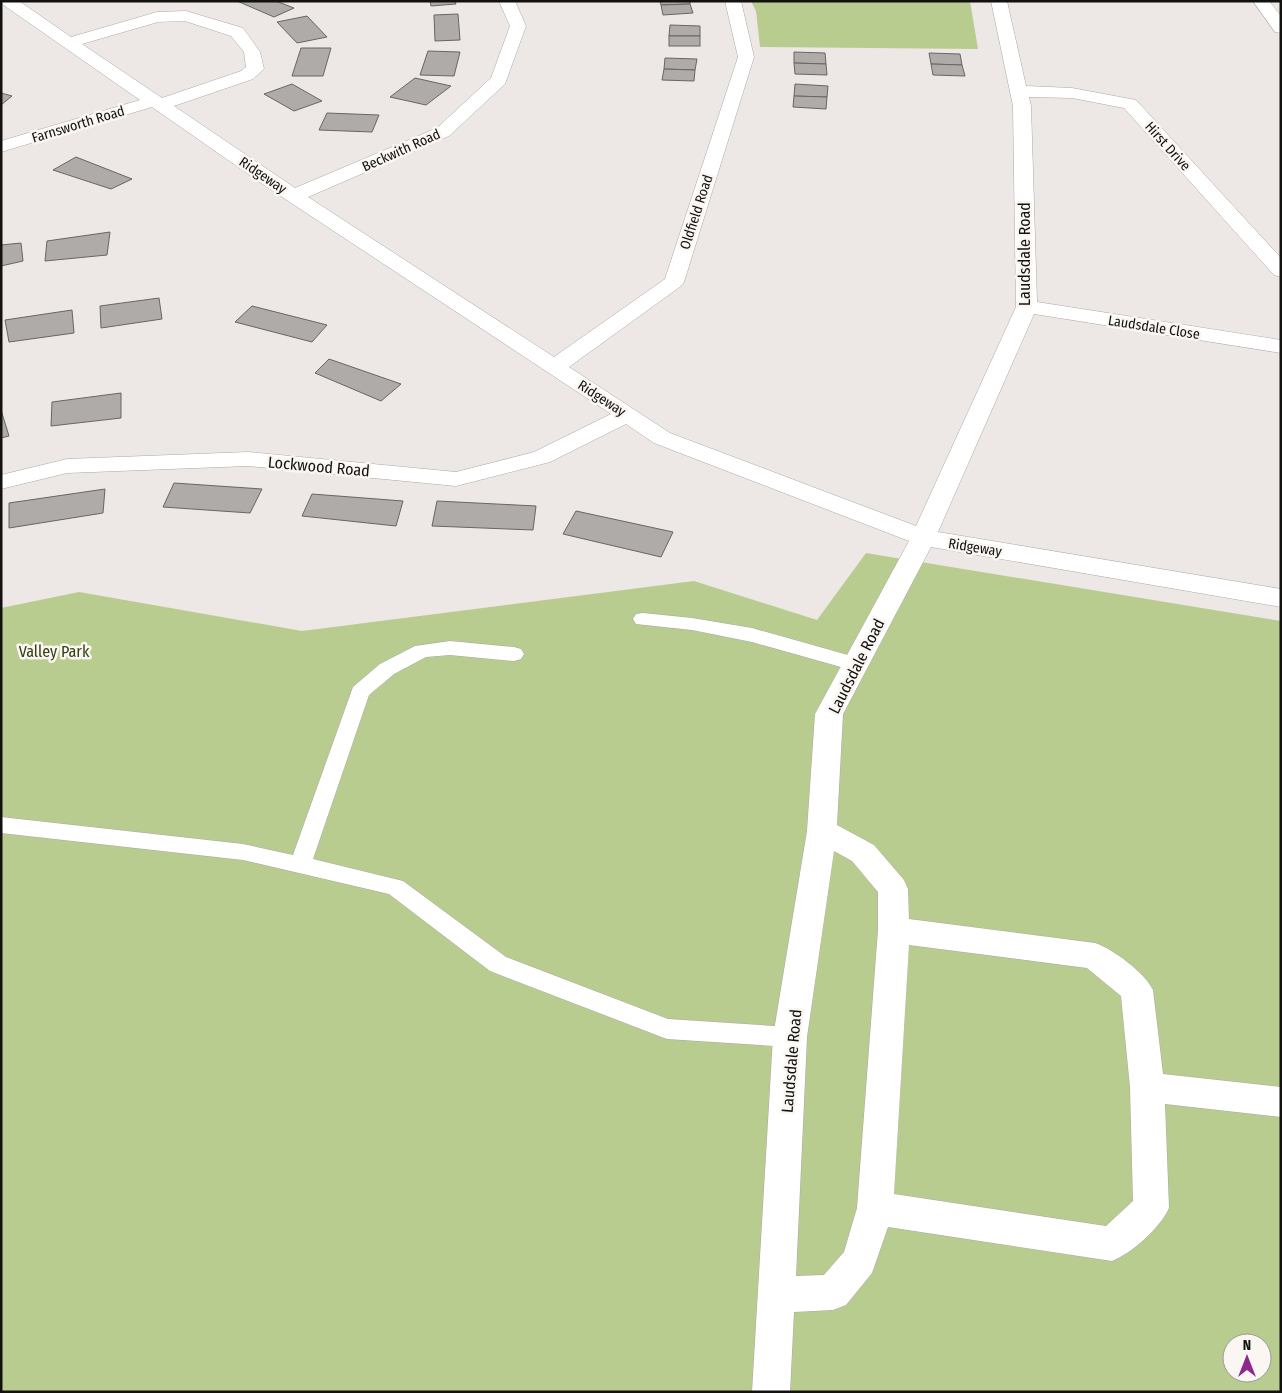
<svg xmlns="http://www.w3.org/2000/svg" width="1282" height="1393" viewBox="0 0 1282 1393" font-family="'Fira Sans Condensed',sans-serif">
<rect width="100%" height="100%" fill="#ede8e5"/>
<!-- green -->
<g fill="#b9cc90" fill-rule="evenodd">
<path d="M751,1H970L978,49L760,47L756,11Z"/>
<path d="M866,553L1281,621V1392H1V608L79,592L302,631L694,581L817,620ZM1232,1343H1262V1373H1232Z"/>
</g>
<!-- building -->
<g fill="#afaba8" stroke="#686562">
<path d="M237,1H276L294,8L274,17Z"/>
<path d="M430,1H455L456,4L431,6Z"/>
<path d="M660,1H690V4L661,5Z"/>
<path d="M690,4L693,13L663,15L661,5Z"/>
<path d="M458,14L460,40L435,41L434,15Z"/>
<path d="M307,16L327,37L297,43L277,22Z"/>
<path d="M670,25L700,26V36H669Z"/>
<rect x="669" y="36" width="31" height="10"/>
<path d="M301,48H331L323,76H292Z"/>
<path d="M428,51L460,52L454,76L420,75Z"/>
<path d="M794,52L825,53L826,64L794,63Z"/>
<path d="M929,53L960,54L962,65L931,64Z"/>
<path d="M665,58L697,59L695,70L664,69Z"/>
<path d="M794,63L826,64L827,75L795,74Z"/>
<path d="M931,64L962,65L965,76L933,75Z"/>
<path d="M664,69L695,70L694,81L662,80Z"/>
<path d="M415,78L451,86L426,105L390,97Z"/>
<path d="M292,84L322,101L294,111L264,94Z"/>
<path d="M795,84L828,86L827,97L794,96Z"/>
<path d="M1,93L12,96L1,105Z"/>
<path d="M794,96L827,97L826,109L793,107Z"/>
<path d="M327,113L379,115L372,132L319,130Z"/>
<path d="M76,157L132,179L111,189L53,170Z"/>
<path d="M110,232L107,255L45,261L47,241Z"/>
<path d="M21,243L23,261L1,266V245Z"/>
<path d="M159,298L162,319L101,328L100,306Z"/>
<path d="M252,306L327,325L312,342L235,322Z"/>
<path d="M72,310L74,333L9,342L5,320Z"/>
<path d="M329,359L401,384L381,401L315,373Z"/>
<path d="M121,393V418L51,426L52,402Z"/>
<path d="M1,410L9,436L1,438Z"/>
<path d="M174,483L262,489L250,513L163,507Z"/>
<path d="M105,489L103,513L9,528V503Z"/>
<path d="M312,494L403,501L396,526L302,516Z"/>
<path d="M437,501L536,506L533,530L432,526Z"/>
<path d="M576,511L673,532L661,557L563,534Z"/>
</g>
<g fill="none" stroke-linecap="round" stroke-linejoin="round">
<defs>
<g id="lane">
<path d="M643,613L692,618L752,628L862,659L865,664L862,669L855,671L752,642L692,630L636,624L633,619L636,614Z"/>
<path d="M450,641L514,647L521,649L524,654L521,659L514,661L450,655L426,657L394,674L369,695L313,859L403,881L506,957L668,1019L790,1027L799,1030L802,1037L799,1044L790,1047L667,1039L659,1036L490,971L389,894L243,860L1,833V817L243,844L293,855L353,687L380,664L415,646Z"/>
</g>
<g id="street">
<path d="M1,1H19L71,37L157,12L186,11L243,28L260,52L264,69L253,79L174,106L295,188L437,128L491,78L510,26L499,1H515L526,26L505,84L449,136L308,197L554,357L665,279L738,57L725,1H741L754,57L684,282L681,286L569,367L670,433L916,526L1016,307L1013,106L991,1H1007L1026,86L1072,88L1136,100L1281,258V277L1274,275L1124,108L1072,98L1029,97L1031,106L1037,302L1281,340V353L1034,314L938,532L1281,589V607L931,547L843,714L837,825L874,845L904,880L908,889L909,919L1095,943C1113,949 1145,973 1153,990L1163,1074L1281,1087V1117L1165,1104L1169,1208C1160,1228 1132,1253 1112,1261L888,1227L872,1273L846,1305L833,1310L794,1312L790,1392H752L773,1037L807,831L815,714L909,541L654,443L626,424L550,462L456,486L248,466L67,473L1,489V475L67,459L248,452L456,472L534,452L611,414L261,183L152,107L1,152V141L140,100L2,4ZM185,21L231,36L244,52L246,67L241,71L162,98L82,44L158,22ZM834,851L852,861L878,892V930L857,1208L844,1252L824,1275L796,1276L807,1037ZM909,945L1087,968L1121,996L1130,1087L1133,1201L1106,1226L894,1194Z"/>
<path d="M1253,1H1269L1281,16V33L1275,32Z"/>
</g>
</defs>
<!-- lane casing -->
<use href="#lane" stroke="#aca8a5" stroke-width="1"/>
<!-- street casing -->
<use href="#street" stroke="#aca8a5" stroke-width="1"/>
<!-- lane -->
<use href="#lane" fill="#fff" fill-rule="evenodd"/>
<!-- street -->
<use href="#street" fill="#fff" fill-rule="evenodd"/>
</g>
<g text-anchor="middle" stroke-width="5" stroke-linejoin="round" paint-order="stroke">
<!-- far-street labels -->
<g font-size="14" fill="#12110f" stroke="#faf6f2">
<text transform="translate(78 124) rotate(-17)" y="5">Farnsworth Road</text>
<text transform="translate(1168 146) rotate(48)" y="5">Hirst Drive</text>
<text transform="translate(401 150) rotate(-24)" y="5">Beckwith Road</text>
<text transform="translate(263 175) rotate(34)" y="5">Ridgeway</text>
<text transform="translate(696 212) rotate(-72)" y="5">Oldfield Road</text>
<text transform="translate(1154 327) rotate(9)" y="5">Laudsdale Close</text>
<text transform="translate(602 398) rotate(33)" y="5">Ridgeway</text>
<text transform="translate(975 547) rotate(9)" y="5">Ridgeway</text>
</g>
<!-- street labels -->
<g font-size="16" fill="#12110f" stroke="#faf6f2">
<text transform="translate(1024 254) rotate(-90)" y="6">Laudsdale Road</text>
<text transform="translate(319 466) rotate(5)" y="6">Lockwood Road</text>
<text transform="translate(856 666) rotate(-63)" y="6">Laudsdale Road</text>
<text transform="translate(791 1061) rotate(-85)" y="6">Laudsdale Road</text>
</g>
<!-- park labels -->
<g font-size="16" fill="#344013" stroke="#faf6f2">
<text x="54" y="657">Valley Park</text>
</g>
</g>
<!-- border -->
<rect width="1282" height="1393" fill="none" stroke="#12110f" stroke-width="5"/>
<!-- north arrow -->
<g transform="translate(1247 1358)"><circle r="24" fill="#faf6f2" stroke="#9d9a97"/>
<path d="M0-4L9 19L0 12L-9 19Z" fill="#8d288e"/>
<text y="-8" font-size="14" font-weight="bold" text-anchor="middle" fill="#12110f">N</text>
</g>
</svg>
